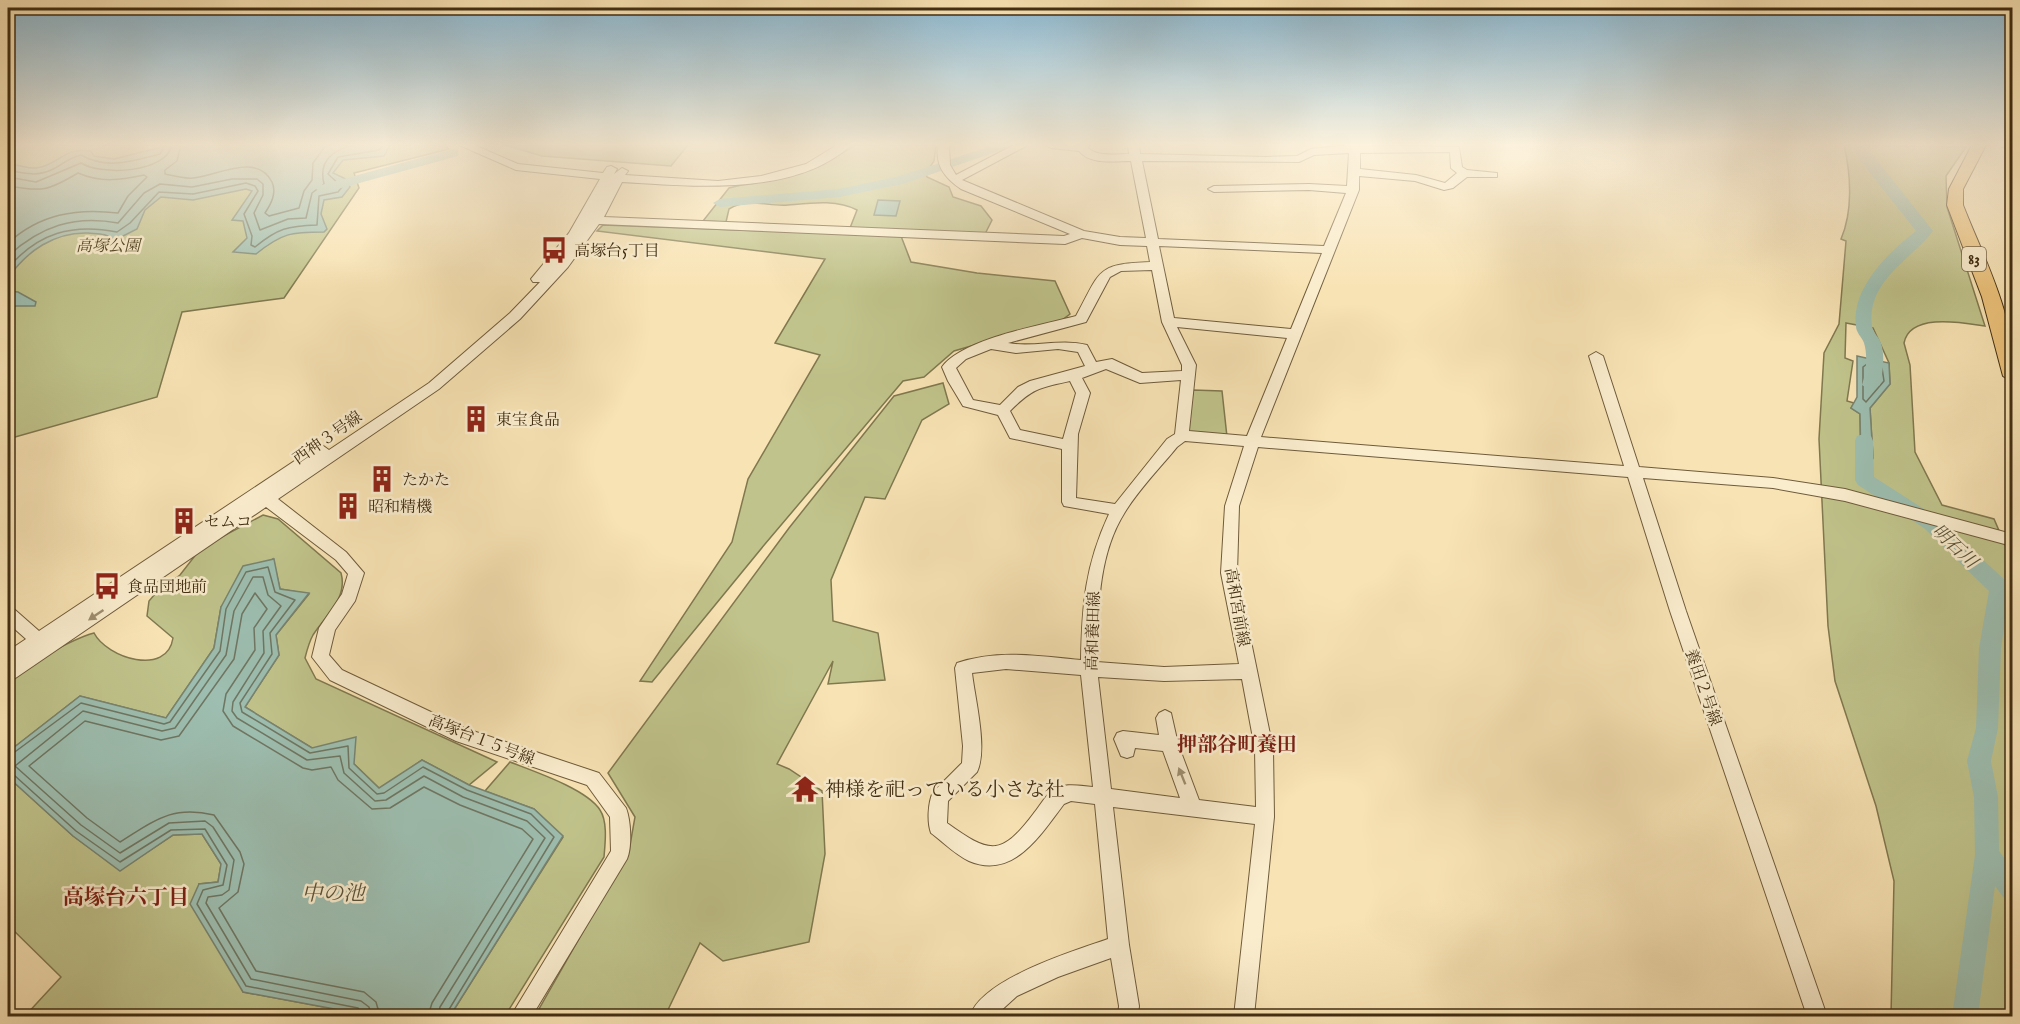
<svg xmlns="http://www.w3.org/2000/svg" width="2020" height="1024" viewBox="0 0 2020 1024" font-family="'IM FELL English','Noto Serif JP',serif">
<rect width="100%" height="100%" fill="#f8e3b4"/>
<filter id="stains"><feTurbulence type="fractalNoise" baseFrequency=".00333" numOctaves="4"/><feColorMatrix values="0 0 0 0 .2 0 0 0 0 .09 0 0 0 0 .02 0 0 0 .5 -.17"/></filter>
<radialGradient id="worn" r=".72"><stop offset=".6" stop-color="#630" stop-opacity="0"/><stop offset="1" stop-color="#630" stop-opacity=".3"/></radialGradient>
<!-- green -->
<g fill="#c0c38b" stroke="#80784f" stroke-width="1.5" fill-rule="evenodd">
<path d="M8,145H445L449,149L354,173L359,188L284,298L182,312L157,397L8,439Z"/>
<path d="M505,145H688L671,166L542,156Z"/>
<path d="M856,145H936L934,161L926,173L927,177L949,187L953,197L981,206L992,220L985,234L850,228L857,210C837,199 810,203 788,205C768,207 749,197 729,209L726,222L703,221L729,188L818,167Z"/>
<path d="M1844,145L1966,147L1946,176L1947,207L1985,326C1964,323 1910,312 1904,343L1910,365L1915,452L1942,505L1994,519L2012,561V1016H1891L1894,881L1876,806L1835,681L1828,626L1819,439L1824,353L1839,324L1846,241L1841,239C1853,211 1851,175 1844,145ZM1846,323L1873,328L1889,363L1890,384L1870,408L1873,458L1861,464L1860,414L1851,408L1854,403L1847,401L1853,361L1845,358Z"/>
<path d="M603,225L901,236L911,262L977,273L1055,281L1070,314L1062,320L954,351L924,377L903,381L765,544L652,682L640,681L732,542L748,479L820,355L775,343L825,259L597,231Z"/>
<path d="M943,383L949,404L922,420L885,499L865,497L831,580L833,621L878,633L885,680L828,684L833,661L777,764L789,769L822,791L825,854L809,942L723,961L700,943L665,1016H535L629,851L635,817L608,773L789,528L894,396Z"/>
<path d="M1193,390L1222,391L1227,437L1191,434L1188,428Z"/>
<path d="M263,515L278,519L341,573C348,598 326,615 313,635C309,642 307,650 305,658L316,679L497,762L469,785L422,760L380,789L354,764L312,748L245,707L279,655L276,635L309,594L280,589L273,559L221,607L214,648L166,718L80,696L8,752V714L12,710C7,703 5,692 9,684C17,667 76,638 94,633C107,658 167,677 173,638L147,616L149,601L155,594L180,575L201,548Z"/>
<path d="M510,762C533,771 587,789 600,810C608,822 605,844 604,857L505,1016H450L563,837L534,809L485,791Z"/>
<path d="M8,777L73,836L120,870L173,835L202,834L221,864L218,882L199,884L243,992L372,1016H25L61,977L8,925Z"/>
</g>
<!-- water -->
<g fill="#9dbeb0" stroke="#788471" stroke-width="1.5">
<path d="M170,145H390L384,156L343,160L333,173L346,179L350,187L342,197L324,200L321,214L327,229L324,232C291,232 282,233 256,254L233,252L247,238L243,221L232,220L252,191L246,189L193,200L161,197L145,210L137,229L115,240C106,233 99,234 88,233C54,232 27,251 8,278V164C17,164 29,169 36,168C60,165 62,147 91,151L94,156L114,159Z"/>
<path d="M878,200L900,201L896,216L874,215Z"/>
<path d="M8,291L18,292L36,302L35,306H16L8,309Z"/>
<path d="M1857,356L1889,363L1890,384L1870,408L1873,458L1870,466L1861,464L1860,414L1851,408L1857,397Z"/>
<path d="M274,559L280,589L309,593L276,635L279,655L245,707L312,748L356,737L354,764L379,788L422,760L469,785L534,809L563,836L450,1016H372L243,992L190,904L199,884L218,882L221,864L202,834L173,835L120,871L73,836L8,777V752L80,696L166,718L214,648L221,607L243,566Z"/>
</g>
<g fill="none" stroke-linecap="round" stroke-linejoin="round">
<!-- shore -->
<g stroke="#6f7662" stroke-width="1.5">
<path d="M181,145L177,161L165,170V174C174,176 184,179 193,178C217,176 257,152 272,182C277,193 271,204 265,213L269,216L299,208L304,191L312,180L313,163L326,145"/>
<path d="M8,170C23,173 36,177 51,170C62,165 68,158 81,155C107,170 132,161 160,154L165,145"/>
<path d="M8,177L36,182L81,163C102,176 166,173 172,145"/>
<path d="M8,186C42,192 48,191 78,173C101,183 120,180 144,175L147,177L128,196L118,213C76,208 40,214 8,243"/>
<path d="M8,256C41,226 74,215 118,223L144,193L160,184L192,187L232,179H257L263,184V195L254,213L260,230L288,219L306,218L312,193L324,184C318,160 334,149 355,145"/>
<path d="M8,268C38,233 72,223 117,232L130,223L159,192L193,194L246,183L255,186L258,191L244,214L252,236L251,245L255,247C278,228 288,226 317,225L319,196L338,192L342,187L328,174L338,157L379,150L383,145"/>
<path d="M1867,364L1882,368L1884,381L1866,402L1863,399V367Z"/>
<path d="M8,757L81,703L164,724L170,722L220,651L226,609L246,572L268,567L275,592L295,600L270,633L272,654L240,703L242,712L310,753L348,746L349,768L377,794L384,793L423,767L467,790L531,814L554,837L445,1016"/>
<path d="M8,773L14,775L76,831L120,862L171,830L205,829L227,865L223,885L203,890L197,904L246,986L358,1008L363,1016"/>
<path d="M371,1016L369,1007L361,1001L251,979L206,903L208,897L222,895L229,890L234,860L213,827L205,821L169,823L120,853L81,825L15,766L83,711L162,731L175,728L226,655L234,611L253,577H263L268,595L281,606L263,631L264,653L233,702L232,711L237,718L307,760L340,756L344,773L375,801L386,800L424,776L463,797L527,821L545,838L440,1007L438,1016"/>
<path d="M380,1016L376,1002L364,992L256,971L219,908L238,892L244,864L240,852L214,815C171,805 154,821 120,842L87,818L29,766L85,721L161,740L179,736L234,659L242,614L255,593L267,609L254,628L255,650L226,694L223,711L233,726L303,768L312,770L331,767L338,780L372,809L390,808L424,787L460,805L522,829L533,839L432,1003L428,1016"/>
</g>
<!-- river -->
<g fill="#9dbeb0" fill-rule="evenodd">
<path d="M994,145H1016L903,184L839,197L720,207L713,203L720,199L839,189L900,176Z"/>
<path d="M1851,145H1865L1933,231C1911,260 1866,281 1872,326C1873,333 1879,337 1881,343C1885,356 1883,372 1880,385L1871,391L1862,385C1866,372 1868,356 1864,343C1862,337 1856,333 1856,326C1851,288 1889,252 1916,231L1863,164Z"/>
<path d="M453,149L458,150V156L323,193L316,189L318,186Z"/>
<path d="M1864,434L1871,436L1873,441L1874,477L1938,518L2007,582L2010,588L2001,648L1998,728L1991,761L1998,797L1999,851L2012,869V900L2003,897L1995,886L1978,1016H1952L1975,855L1974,797L1967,761L1976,728L1979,648L1989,591L1924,528L1858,485L1855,480V441L1857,436Z"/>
</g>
<defs>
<g id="minor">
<path d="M459,145H474L518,164L603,173L607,167L611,166L617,169L614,174L622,168L628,171L625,175L718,181L761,176L806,164L837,145H851C795,197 692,186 622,182L604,217L1064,236L1070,234L961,189C945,178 935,166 938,145H949L950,165L956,175L1014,145H1028L962,180L1084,231L1120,237L1146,238L1131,161C1114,161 1090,165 1079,151L1051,148L1046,145H1090L1088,148C1097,157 1117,154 1129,154L1128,145H1139L1140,154L1266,157L1297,156L1311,149L1350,145L1459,147L1462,167L1467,170L1497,173V177H1467L1453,188L1444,190L1415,181L1359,176V190L1261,437L1624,466L1589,356L1596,352L1603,356L1639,467L1773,478L1845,489L2012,534V546L1845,501L1773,488L1643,478L1686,611L1827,1016H1807L1670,611L1628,477L1258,447L1239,506L1237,573L1273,749L1274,817L1254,1016H1234L1255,824L1113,807L1129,945L1139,1006L1138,1016H1118L1119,1006L1111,958L1058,977L1017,996L995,1016H970C982,979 1073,951 1108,939L1095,804L1071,801L1064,804C1041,834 1014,880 969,861C956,855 943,842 931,833C927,822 928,803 933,792L962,763L963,746L955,668L957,663C997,649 1040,656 1081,660C1082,605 1085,566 1109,514L1064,506L1062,502V449L1010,438L998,415L963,406L948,381L942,367C962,339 1042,325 1076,316C1101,271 1095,264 1150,262L1147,246L1120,245L1082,238L1065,244L599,224L568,267L520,319L439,389L278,499L346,552L364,573L355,601L335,630L329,655L342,670L467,729L599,773L626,808C631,821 632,847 627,859L532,1016H511L611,851L610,817L587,785L456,741L330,680L312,657L319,628L342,594L348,574L336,560L266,507L14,679L8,681V651L26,639L8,623V608L14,609L39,631L317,446L322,445L329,450L429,383L510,313L540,282H533L531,279L569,233L600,179L516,170ZM1450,152L1451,168L1457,173L1445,183L1416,175L1360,169V153ZM1349,153L1347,186L1309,184L1214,186L1208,189L1214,192L1309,190L1346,193L1324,246L1158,239L1142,161L1299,162L1314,155ZM1159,246L1322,253L1291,329L1174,318ZM1152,270L1162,322L1182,365V371L1142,373L1112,359L1096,362L1087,345C1060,338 1034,348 1008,343L1086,322L1110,277L1121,271ZM1177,327L1287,338L1247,436L1189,431L1196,365ZM991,349L1016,353L1058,349L1078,352L1085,366L1030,381L1018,387L1000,405L973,400L956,368L966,359ZM1106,369L1140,383L1181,380L1175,434L1167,439L1115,504L1076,498L1078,434L1090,393L1082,378ZM1070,381L1076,393L1063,439L1020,430L1010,411C1033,388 1039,388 1070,381ZM1185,441L1244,446L1225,506L1221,573L1239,664L1164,667L1097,662C1098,613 1097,556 1125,512C1139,489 1160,468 1177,447ZM1006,669L1081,675L1093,787C1080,786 1063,782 1052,791C1045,796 1039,807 1034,813C1001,857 990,854 947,823L948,801L977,772C988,749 975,699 972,673ZM1098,677L1164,681L1242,679L1255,749L1256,807L1199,800L1178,744L1171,713L1165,710L1159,713L1156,718L1159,735L1123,731L1117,733L1114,739L1121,756L1127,758L1133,756L1135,748L1163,751L1180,798L1111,789Z"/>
<path d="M2001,145H2012V149L2002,147Z"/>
</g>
<path id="major" d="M1972,145H1986L1963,189V205C1984,259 2019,323 2012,382L2003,376L1982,297L1947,205L1949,189Z"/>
</defs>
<!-- minor casing -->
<use href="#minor" stroke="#6f5b3b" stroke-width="2"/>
<!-- major casing -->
<use href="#major" stroke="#412e13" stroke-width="2"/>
<!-- minor -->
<use href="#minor" fill="#faedce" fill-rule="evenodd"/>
<!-- major -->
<use href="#major" fill="#ecc27a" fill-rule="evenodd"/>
</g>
<!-- one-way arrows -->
<defs><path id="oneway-solid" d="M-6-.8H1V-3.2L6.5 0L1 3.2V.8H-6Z" transform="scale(1.5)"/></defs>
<g fill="#9e8e70">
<use href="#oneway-solid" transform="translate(96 615) rotate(146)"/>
<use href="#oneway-solid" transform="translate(1182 776) rotate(-112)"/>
</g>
<!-- sky -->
<linearGradient id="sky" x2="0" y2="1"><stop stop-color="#8ab8d2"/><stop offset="0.5" stop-color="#fcf2dd"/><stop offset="1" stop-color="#fcf2dd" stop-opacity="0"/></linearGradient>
<rect width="2020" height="289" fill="url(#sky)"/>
<!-- icons -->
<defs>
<symbol id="bus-bare" viewBox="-9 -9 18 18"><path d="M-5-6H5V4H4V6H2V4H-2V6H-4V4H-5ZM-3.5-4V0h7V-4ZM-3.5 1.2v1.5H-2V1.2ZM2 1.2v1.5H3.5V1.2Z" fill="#8f2418" stroke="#faedce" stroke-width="2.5" paint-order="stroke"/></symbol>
<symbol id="building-bare" viewBox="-9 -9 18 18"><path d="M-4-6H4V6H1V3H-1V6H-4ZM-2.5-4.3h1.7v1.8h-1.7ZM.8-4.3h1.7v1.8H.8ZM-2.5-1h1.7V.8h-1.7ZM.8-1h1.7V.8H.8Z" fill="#8f2418" stroke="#faedce" stroke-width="2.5" paint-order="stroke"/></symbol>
<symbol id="temple-bare" viewBox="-9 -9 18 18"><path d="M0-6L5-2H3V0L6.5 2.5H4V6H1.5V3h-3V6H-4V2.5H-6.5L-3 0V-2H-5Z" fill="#8f2418" stroke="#faedce" stroke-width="2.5" paint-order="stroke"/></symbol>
</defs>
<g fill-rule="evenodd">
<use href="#bus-bare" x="535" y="231" width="38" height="38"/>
<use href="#building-bare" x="457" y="400" width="38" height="38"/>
<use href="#building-bare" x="363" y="460" width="38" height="38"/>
<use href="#building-bare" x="329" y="487" width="38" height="38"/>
<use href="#building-bare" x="165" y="502" width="38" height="38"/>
<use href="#bus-bare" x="88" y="567" width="38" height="38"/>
<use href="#temple-bare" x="786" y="770" width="38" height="38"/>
</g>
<g text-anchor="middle" stroke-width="5" stroke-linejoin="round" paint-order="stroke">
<!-- shield labels -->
<rect fill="#faedce" stroke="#78674b" stroke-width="1.5" x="1962" y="247" width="24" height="24" rx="4.5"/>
<g font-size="15" font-weight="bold" fill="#412e13">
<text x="1974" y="264">83</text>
</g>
<!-- park labels -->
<g font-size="16" font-style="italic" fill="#5a4c2b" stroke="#faedce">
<text x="108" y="251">高塚公園</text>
</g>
<!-- poi labels -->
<g font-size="16" fill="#412e13" stroke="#faedce" text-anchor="start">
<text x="574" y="256">高塚台5丁目</text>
<text x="496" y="425">東宝食品</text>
<text x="402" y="485">たかた</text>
<text x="368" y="512">昭和精機</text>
<text x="204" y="527">セムコ</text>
<text x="127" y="592">食品団地前</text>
</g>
<!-- street labels -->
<g font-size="16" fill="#412e13" stroke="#faedce">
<text transform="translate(327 437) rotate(-35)" y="6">西神３号線</text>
<text transform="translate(1238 607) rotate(80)" y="6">高和宮前線</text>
<text transform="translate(1092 631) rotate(-88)" y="6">高和養田線</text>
<text transform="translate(1704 687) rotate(71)" y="6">養田２号線</text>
<text transform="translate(482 739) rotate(21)" y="6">高塚台１５号線</text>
</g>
<!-- water labels -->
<g font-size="18" font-style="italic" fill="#58523a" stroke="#faedce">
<text transform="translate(1955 546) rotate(43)" y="6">明石川</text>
</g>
<!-- quarter labels -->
<g font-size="20" font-weight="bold" fill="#7a1f14" stroke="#faedce">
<text x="1237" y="751">押部谷町養田</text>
</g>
<!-- near-poi labels -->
<g font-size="20" fill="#412e13" stroke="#faedce" text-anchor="start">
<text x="825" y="796">神様を祀っている小さな社</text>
</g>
<!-- near-water labels -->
<g font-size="21" font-style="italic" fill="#58523a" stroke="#faedce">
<text x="333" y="900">中の池</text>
</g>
<!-- near-neighbourhood labels -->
<g font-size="21" font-weight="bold" fill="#7a1f14" stroke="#faedce">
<text x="126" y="904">高塚台六丁目</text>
</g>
</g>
<!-- margin -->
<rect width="2020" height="1024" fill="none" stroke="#f8e3b4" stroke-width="30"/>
<rect x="9" y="9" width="2002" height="1006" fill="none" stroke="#412e13" stroke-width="3"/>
<rect x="15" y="15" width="1990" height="994" fill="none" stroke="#412e13" stroke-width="1.5"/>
<rect width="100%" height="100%" filter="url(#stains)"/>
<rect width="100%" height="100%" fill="url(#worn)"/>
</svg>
